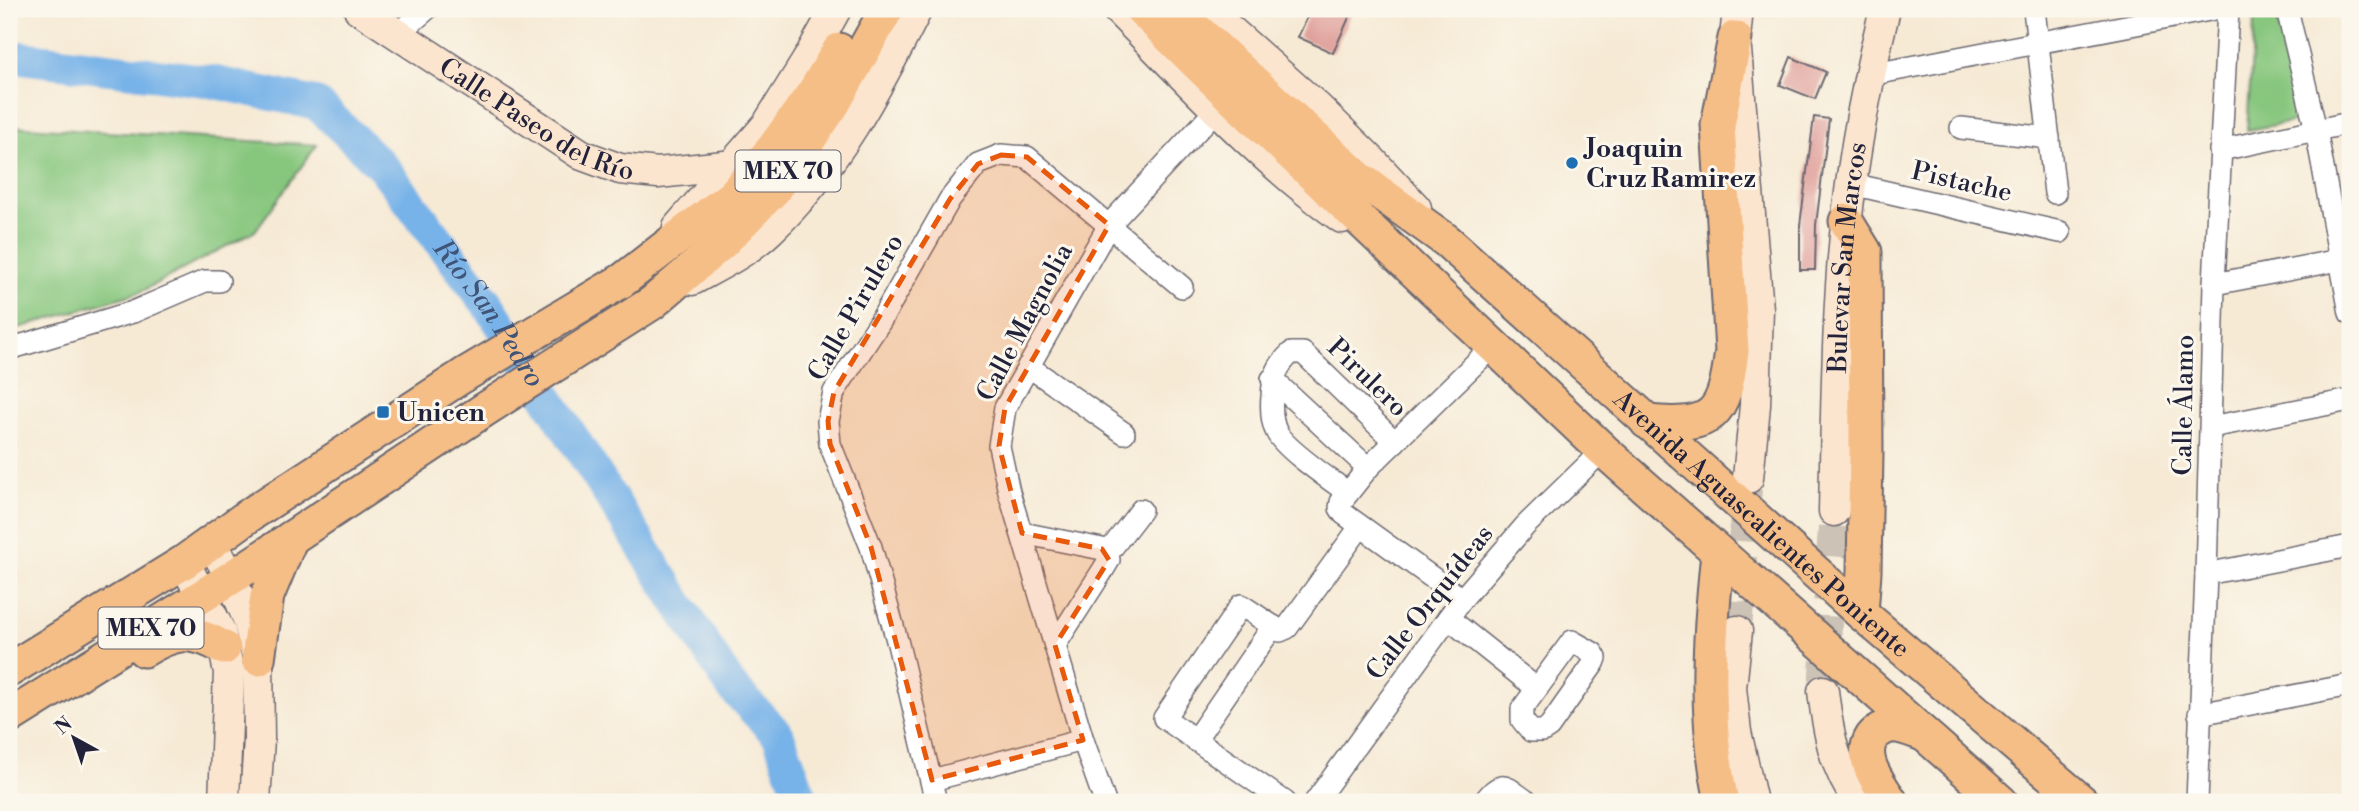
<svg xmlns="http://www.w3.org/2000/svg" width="2359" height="811" viewBox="0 0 2359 811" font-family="'Libre Bodoni',serif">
<rect width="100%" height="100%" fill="#fbf7ec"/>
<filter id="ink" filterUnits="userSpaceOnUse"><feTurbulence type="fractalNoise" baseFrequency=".0143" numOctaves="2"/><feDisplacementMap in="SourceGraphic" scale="14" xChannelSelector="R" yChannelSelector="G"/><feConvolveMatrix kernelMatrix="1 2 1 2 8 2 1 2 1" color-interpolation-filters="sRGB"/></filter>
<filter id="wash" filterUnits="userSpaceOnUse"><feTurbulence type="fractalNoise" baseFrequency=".00686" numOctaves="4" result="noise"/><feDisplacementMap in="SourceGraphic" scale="28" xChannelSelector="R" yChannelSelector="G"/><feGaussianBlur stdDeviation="1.57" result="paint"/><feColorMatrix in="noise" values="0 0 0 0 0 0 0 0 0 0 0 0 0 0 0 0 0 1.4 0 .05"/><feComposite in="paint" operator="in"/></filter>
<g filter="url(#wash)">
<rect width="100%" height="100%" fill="#f6ead5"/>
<!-- green -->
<g fill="#86c67d" stroke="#54745c" stroke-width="2">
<path d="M2255,9H2275L2298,121L2247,130Z"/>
<path d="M9,126L317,145L255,231L140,292L9,331Z"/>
</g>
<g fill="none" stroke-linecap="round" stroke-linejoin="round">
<!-- river -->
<path stroke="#77b2e8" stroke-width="33" id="s1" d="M9,56L208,81L317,104L382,166L489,306L731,686L778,735L803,802"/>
</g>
<g id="blocks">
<!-- building -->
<g fill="#e0a19c">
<path d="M1311,9H1353L1333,53L1298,37Z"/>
<path d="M1791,57L1826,72L1815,99L1780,85Z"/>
<path d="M1814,117L1829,119L1816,225L1815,270H1800V225Z"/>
</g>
</g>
</g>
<g filter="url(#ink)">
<use href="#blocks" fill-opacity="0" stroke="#6c6871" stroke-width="2"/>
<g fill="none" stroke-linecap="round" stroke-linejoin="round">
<!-- secondary-tunnel -->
<g stroke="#ccc2b6" stroke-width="30" stroke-dasharray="30 15" stroke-linecap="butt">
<path d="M1737,631L1747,489"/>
<path d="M1823,691L1834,511"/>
</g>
<defs>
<g id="street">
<path d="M2034,9L2055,193"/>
<path d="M2287,9L2316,130L2350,313"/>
<path d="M397,35L427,9"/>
<path d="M1869,75L2215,9"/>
<path d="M1961,128L2049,138"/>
<path d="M2220,150L2350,123"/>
<path d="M1852,184L2060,232"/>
<path d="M2214,284L2350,258"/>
<path d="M9,349L133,312L205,281H219"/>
<path d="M1028,366L1124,433"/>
<path d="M1272,379L1368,468"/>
<path d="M2211,427L2350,400"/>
<path d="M1348,493C1331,480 1286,450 1277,433C1271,422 1271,408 1272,396C1273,377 1277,366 1291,353H1303L1395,442"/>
<path d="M1022,533L1102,549L1108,553"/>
<path d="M2206,574L2350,546"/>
<path d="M1462,599L1344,514L1340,508L1341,502L1368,468L1493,346"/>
<path d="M1448,618L1536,688"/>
<path d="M1572,641L1593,653L1596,658L1594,663L1549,727L1543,731H1531L1522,720V709Z"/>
<path d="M1055,645L1103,570L1109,560L1108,553L1141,510"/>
<path d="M2199,714L2350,685"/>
<path d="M1195,740L1273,626"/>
<path d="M932,780L1083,740"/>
<path d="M936,802L898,644L871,547L830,444L828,421L834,392L880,322L950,199L978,164L1001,155L1027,157L1182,287"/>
<path d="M1105,802L1083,740L1009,492L999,446L1005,408L1109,225L1217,109"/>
<path d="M1285,802L1164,718L1241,605L1280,631L1287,628L1360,527"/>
<path d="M1315,802L1462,599L1525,526L1603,450"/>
<path d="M1484,802C1503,777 1505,787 1528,802"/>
<path d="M2197,802L2206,574L2214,284L2228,9"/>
</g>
<g id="secondary">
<path id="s2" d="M359,9L582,155L620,169L658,173L734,165"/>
<path d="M1117,9C1189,81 1259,159 1342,218"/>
<path d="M1206,9L1317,107L1373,162L1416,208"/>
<path d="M1738,9L1735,38L1758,309L1755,405L1748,478"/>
<path d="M678,227L767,125L807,61L836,9"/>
<path d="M692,280C718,266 747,252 769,231C835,169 877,89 917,9"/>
<path id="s3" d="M1834,511C1836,431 1836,351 1842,271C1848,183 1864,94 1885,9"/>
<path d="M212,543L231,578L248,619L258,659L259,739L255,802"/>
<path d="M184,562L220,631L229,672L224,802"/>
<path d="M1737,631L1731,688L1736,732L1752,802"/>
<path d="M1823,691C1828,732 1834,768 1859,802"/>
</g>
<g id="primary">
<path d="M1141,9L1237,103L1603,450L2001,802"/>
<path id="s4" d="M1174,9L1359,178L1447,241L1861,613L2082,802"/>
<path d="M1846,221L1865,252L1866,453L1864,572L1861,613"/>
<path d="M1647,422C1714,429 1724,415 1732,351L1718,125L1735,38"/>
<path d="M1718,553C1709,639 1704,717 1722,802"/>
<path d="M144,650C175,631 193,629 224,648"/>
<path d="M258,659L267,596L291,538"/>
<path d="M9,670L184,562L251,514L464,375L623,280L733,195L774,147L813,93L839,50"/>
<path d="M9,717L231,578L484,410L652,303L722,243L774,190L833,105L887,9"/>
<path d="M1891,802C1880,784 1858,759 1872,737C1876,732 1884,727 1891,726C1900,725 1914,731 1923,734"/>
</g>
</defs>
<!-- street casing -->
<use href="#street" stroke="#6c6871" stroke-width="24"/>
<!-- secondary casing -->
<use href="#secondary" stroke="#6c6871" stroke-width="33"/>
<!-- primary casing -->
<use href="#primary" stroke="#6c6871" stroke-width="37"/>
<!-- street -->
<use href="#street" stroke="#fff" stroke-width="21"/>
<!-- secondary -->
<use href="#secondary" stroke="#fbe5cf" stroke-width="30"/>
<!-- primary -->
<use href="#primary" stroke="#f6be87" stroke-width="33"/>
</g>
</g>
<!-- marked area -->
<path fill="#e8590c" fill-opacity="0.2" stroke="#e8590c" stroke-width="5" stroke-dasharray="14 9" stroke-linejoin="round" d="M1001,155L1027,157L1109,225L1005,408L999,446L1022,533L1102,549L1109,560L1055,645L1083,740L932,780L871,547L830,444L828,421L834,392L950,199L978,164Z"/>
<!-- markers -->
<g fill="#1f6fb2" stroke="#fbf7ec" stroke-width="2.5">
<circle cx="1572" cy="163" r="7"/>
<rect x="376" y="405" width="14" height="14" rx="3.5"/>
</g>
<g text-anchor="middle" stroke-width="6" stroke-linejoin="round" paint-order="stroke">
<!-- shield labels -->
<g fill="#fbf7ec" stroke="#636270" stroke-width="2">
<rect x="735.5" y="150.5" width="105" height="41" rx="5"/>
<rect x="98.5" y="607.5" width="105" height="41" rx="5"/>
</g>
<g font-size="24" font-weight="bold" fill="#22223b">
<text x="788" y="179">MEX 70</text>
<text x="151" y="636">MEX 70</text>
</g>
<!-- street labels -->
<g font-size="26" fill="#22223b" stroke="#fbf7ec">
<text dy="9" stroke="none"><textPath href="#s2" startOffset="210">Calle Paseo del Río</textPath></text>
<text transform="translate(1962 181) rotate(13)" y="9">Pistache</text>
<text dy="9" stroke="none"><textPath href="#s3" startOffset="254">Bulevar San Marcos</textPath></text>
<text transform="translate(855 307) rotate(-60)" y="9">Calle Pirulero</text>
<text transform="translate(1024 322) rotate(-62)" y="9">Calle Magnolia</text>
<text transform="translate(1368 377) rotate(44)" y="9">Pirulero</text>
<text transform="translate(2183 405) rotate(-89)" y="9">Calle Álamo</text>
<text dy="9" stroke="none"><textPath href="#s4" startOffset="782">Avenida Aguascalientes Poniente</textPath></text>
<text transform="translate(1429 602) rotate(-52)" y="9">Calle Orquídeas</text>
</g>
<!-- poi labels -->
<g font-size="26" font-weight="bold" fill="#22223b" stroke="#fbf7ec" text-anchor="start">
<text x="1586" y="157">Joaquin<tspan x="1586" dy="30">Cruz Ramirez</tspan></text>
<text x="397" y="421">Unicen</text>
</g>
<!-- water labels -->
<g font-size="28" font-style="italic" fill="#405478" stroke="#fbf7ec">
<text dy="10" stroke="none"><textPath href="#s1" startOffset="584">Río San Pedro</textPath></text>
</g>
</g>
<!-- margin -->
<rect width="2359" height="811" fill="none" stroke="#fbf7ec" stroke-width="35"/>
<!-- north arrow -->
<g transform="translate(74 738) rotate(320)" stroke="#fbf7ec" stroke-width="5" paint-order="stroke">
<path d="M0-5L12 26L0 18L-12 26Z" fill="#22223b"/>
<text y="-10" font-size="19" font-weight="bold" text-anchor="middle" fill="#22223b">N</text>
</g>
</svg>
